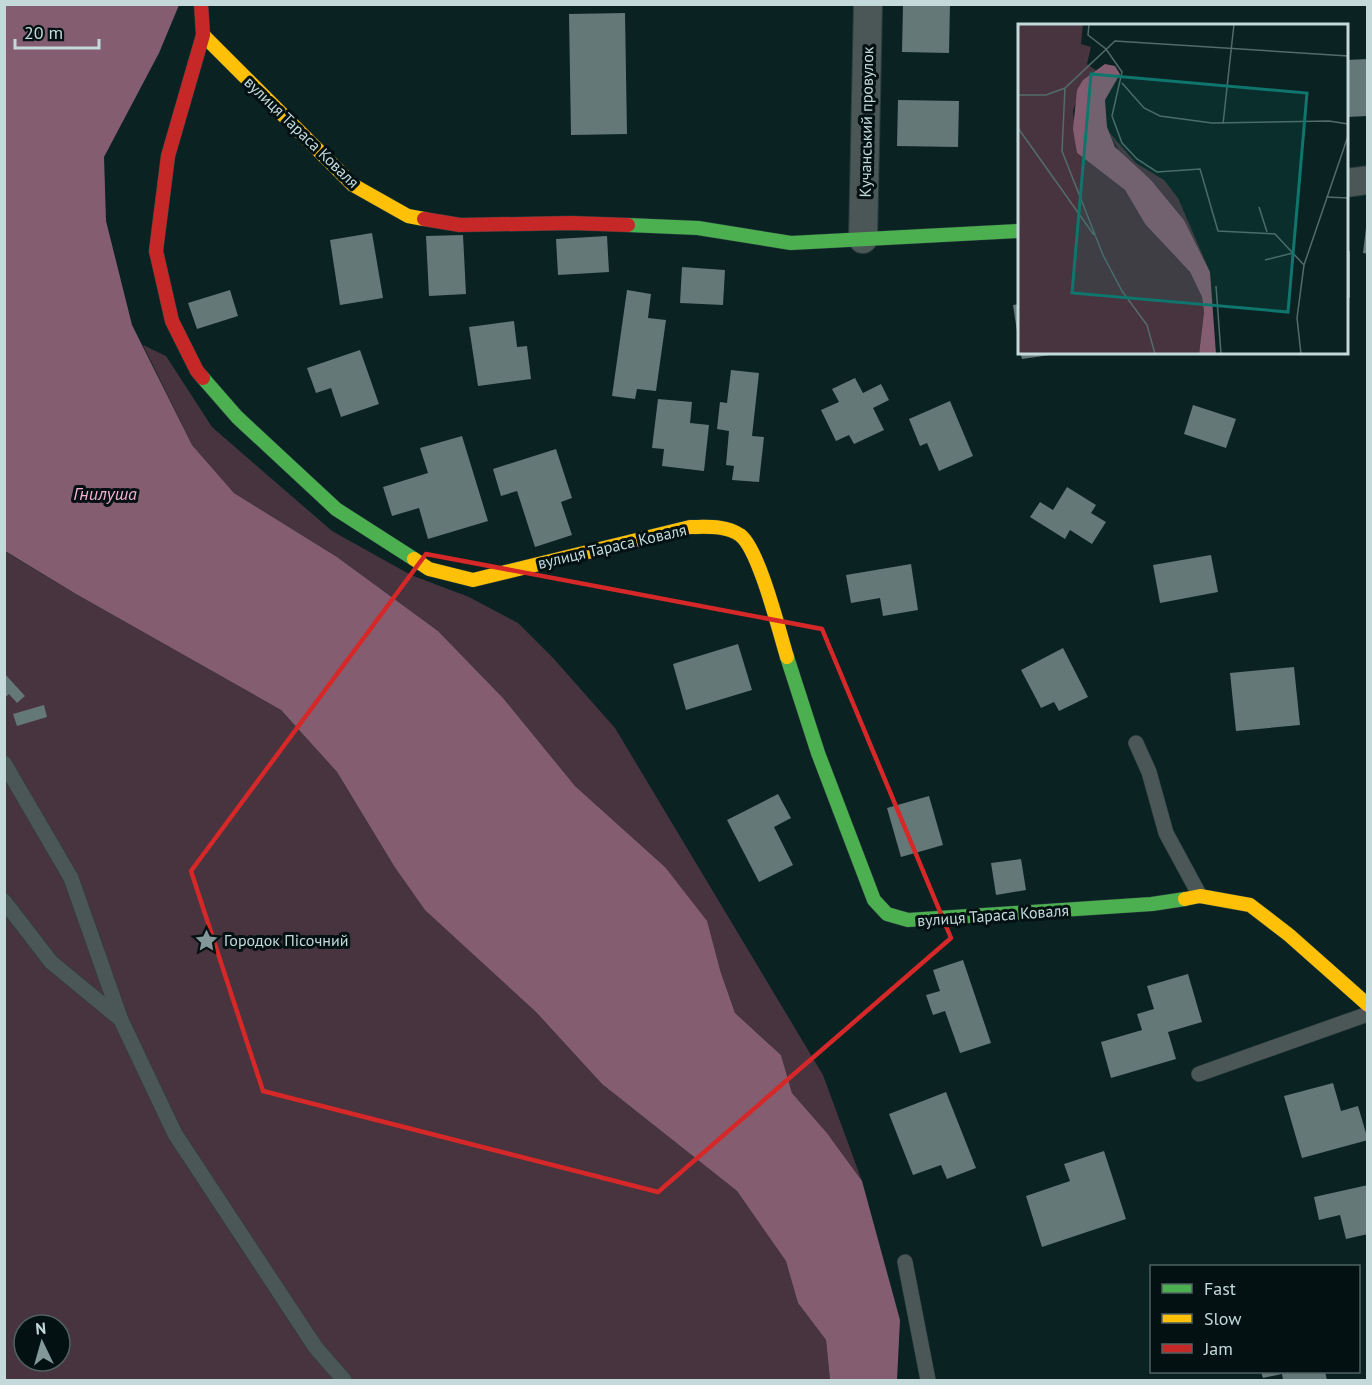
<svg xmlns="http://www.w3.org/2000/svg" width="1372" height="1385" viewBox="0 0 1372 1385" font-family="'PT Sans',sans-serif">
<rect width="100%" height="100%" fill="#0a2222"/>
<!-- green -->
<g fill="#47343e" fill-rule="evenodd">
<path d="M143,345L166,356L212,427L332,531L411,575L469,597L518,623L554,659L615,728L823,1075L862,1181L827,1133L792,1093L781,1055L735,1013L720,970L665,867L575,786L503,698L438,631L337,557L234,493L192,445Z"/>
<path d="M4,551L76,594L281,710L337,772L394,866L482,961L536,1012L602,1084L737,1191L787,1261L798,1303L826,1340L830,1380H5ZM24,1325H60V1361H24Z"/>
</g>
<!-- water -->
<path fill="#845e70" d="M4,5H179L159,53L104,157L106,221L132,325L192,445L234,493L337,557L438,631L503,698L575,786L665,867L707,921L720,970L735,1013L781,1055L792,1093L827,1133L862,1181L900,1320L897,1380H830L826,1340L798,1303L786,1261L737,1191L602,1084L536,1012L425,910L394,866L337,772L281,710L76,594L5,551Z"/>
<!-- building -->
<g fill="#657878">
<path d="M903,4H950L949,53L902,52Z"/>
<path d="M625,13L627,134L571,135L569,14Z"/>
<path d="M1368,59V116L1346,117V60Z"/>
<path d="M898,100L959,101L958,147L897,146Z"/>
<path d="M1366,228H1368V254L1363,253Z"/>
<path d="M372,233L383,298L340,305L330,240Z"/>
<path d="M463,235L466,294L429,296L426,236Z"/>
<path d="M607,236L609,272L558,275L556,239Z"/>
<rect x="1346" y="251" width="4" height="47"/>
<path d="M682,267L725,270L723,305L680,303Z"/>
<path d="M230,290L238,316L197,329L188,303Z"/>
<path d="M627,290L651,294L648,318L666,320L656,391L637,389L635,399L612,396Z"/>
<path d="M1020,304V338H1018L1013,305Z"/>
<path d="M514,321L517,347L527,346L531,379L478,386L469,327Z"/>
<path d="M360,350L379,404L341,417L331,388L316,393L307,368Z"/>
<path d="M1020,352H1056L1057,354L1022,359Z"/>
<path d="M731,370L759,373L752,436L764,437L759,482L732,480L734,466L726,465L729,431L717,429L720,402L727,403Z"/>
<path d="M855,378L863,393L881,384L889,400L873,408L884,430L854,444L849,435L836,441L821,410L839,402L832,389Z"/>
<path d="M658,399L692,402L690,423L709,425L704,471L662,466L664,449L652,448Z"/>
<path d="M950,401L973,456L939,471L927,443L920,446L909,419Z"/>
<path d="M1193,405L1236,419L1226,448L1184,434Z"/>
<path d="M462,436L488,521L428,539L419,508L392,516L383,487L428,473L420,448Z"/>
<path d="M556,449L572,498L561,502L572,535L535,547L517,491L501,496L493,469Z"/>
<path d="M1067,487L1096,505L1091,513L1106,522L1092,544L1070,530L1065,539L1030,517L1040,502L1053,510Z"/>
<path d="M1211,555L1218,592L1160,603L1153,565Z"/>
<path d="M911,564L918,610L883,616L880,598L851,603L846,575Z"/>
<path d="M738,644L752,690L686,710L673,664Z"/>
<path d="M1063,648L1088,697L1059,711L1054,702L1041,708L1021,670Z"/>
<path d="M1294,667L1300,725L1236,731L1230,673Z"/>
<path d="M4,673L25,696L17,703L9,694L4,698Z"/>
<path d="M44,705L47,717L17,726L13,714Z"/>
<path d="M778,794L791,818L774,827L793,865L759,882L727,820Z"/>
<path d="M929,796L943,845L901,857L887,808Z"/>
<path d="M1021,859L1026,890L996,895L991,863Z"/>
<path d="M963,960L991,1043L960,1053L945,1011L933,1015L926,995L940,991L933,970Z"/>
<path d="M1188,974L1202,1022L1168,1032L1176,1059L1111,1078L1101,1042L1142,1030L1137,1014L1154,1009L1147,986Z"/>
<path d="M1333,1083L1341,1111L1358,1106L1368,1140L1302,1158L1284,1096Z"/>
<path d="M946,1092L976,1168L947,1179L941,1165L913,1175L889,1114Z"/>
<path d="M1104,1151L1126,1219L1042,1247L1026,1196L1070,1181L1064,1164Z"/>
<path d="M1368,1185V1234L1346,1239L1340,1215L1319,1220L1314,1197Z"/>
<path d="M1261,1372H1325L1327,1380H1283L1282,1374L1263,1378Z"/>
</g>
<g fill="none" stroke-linecap="round" stroke-linejoin="round">
<defs>
<g id="lane">
<path d="M1136,743L1149,772L1166,833L1200,896"/>
<path d="M4,763L71,878L121,1020L175,1134L316,1348L344,1380"/>
<path d="M4,901L51,962L119,1018"/>
<path d="M1199,1074L1368,1014"/>
<path d="M905,1262L928,1380"/>
</g>
<g id="street">
<path d="M1346,183L1368,180"/>
<path d="M863,239L868,4"/>
</g>
<g id="fast">
<path d="M628,225L698,228L791,243L1020,231"/>
<path d="M203,378L237,417L336,509L414,559"/>
<path d="M787,657L818,753L874,900L887,914L908,920L1152,904L1185,899"/>
</g>
<g id="slow">
<path d="M203,35L353,185L408,216L424,219"/>
<path d="M414,559L429,569L473,580L690,527C707,527 725,525 740,535C759,549 779,631 787,657"/>
<path d="M1185,899L1200,896L1250,905L1289,935L1368,1005"/>
</g>
<g id="jam">
<path d="M201,4L203,35L168,156L156,251L172,321L197,371L203,378"/>
<path d="M424,219L460,225L571,223L628,225"/>
</g>
</defs>
<!-- lane casing -->
<use href="#lane" stroke="#2a3e3e" stroke-width="16"/>
<!-- street casing -->
<use href="#street" stroke="#2a3e3e" stroke-width="30"/>
<!-- fast casing -->
<use href="#fast" stroke="#2a3e3e" stroke-width="15"/>
<!-- slow casing -->
<use href="#slow" stroke="#2a3e3e" stroke-width="15"/>
<!-- jam casing -->
<use href="#jam" stroke="#2a3e3e" stroke-width="15"/>
<!-- lane -->
<use href="#lane" stroke="#4b5656" stroke-width="15"/>
<!-- street -->
<use href="#street" stroke="#4b5656" stroke-width="28"/>
<!-- fast -->
<use href="#fast" stroke="#4caf50" stroke-width="14"/>
<!-- slow -->
<use href="#slow" stroke="#ffc107" stroke-width="14"/>
<!-- jam -->
<use href="#jam" stroke="#c62828" stroke-width="14"/>
</g>
<!-- marked area -->
<path fill="none" stroke="#d62828" stroke-width="4.5" stroke-linejoin="round" d="M426,554L822,629L951,938L658,1192L263,1091L191,871Z"/>
<!-- icons -->
<defs>
<symbol id="sight-bare" viewBox="-9 -9 18 18"><path d="M0-6L1.8-2.2L6-1.7L2.9 1.2L3.7 5.4L0 3.3L-3.7 5.4L-2.9 1.2L-6-1.7L-1.8-2.2Z" fill="#839999" stroke="#031112" stroke-width="2.5" paint-order="stroke"/></symbol>
</defs>
<g fill-rule="evenodd">
<use href="#sight-bare" x="190" y="924" width="33" height="33"/>
</g>
<g text-anchor="middle" stroke-width="6" stroke-linejoin="round" paint-order="stroke">
<!-- street labels -->
<g font-size="16" fill="#c4d9d9" stroke="#031112">
<text transform="translate(866 122) rotate(-89)" y="6">Кучанський провулок</text>
<text transform="translate(302 132) rotate(44)" y="6">вулиця Тараса Коваля</text>
<text transform="translate(612 546) rotate(-13)" y="6">вулиця Тараса Коваля</text>
<text transform="translate(993 915) rotate(-4)" y="6">вулиця Тараса Коваля</text>
</g>
<!-- poi labels -->
<g font-size="16" fill="#c4d9d9" stroke="#031112" text-anchor="start">
<text x="224" y="946">Городок Пісочний</text>
</g>
<!-- water labels -->
<g font-size="18" font-style="italic" fill="#f9b0d0" stroke="#031112">
<text x="105" y="500">Гнилуша</text>
</g>
</g>
<!-- overview -->
<g transform="translate(1018 24)">
<rect width="330" height="330" fill="#0a2222"/>
<path d="M0,0H65L63,20L73,23L69,40L79,47L65,56L55,87L59,129L107,166L127,200L172,248L184,273L186,288L181,330H0ZM90,107L118,139L146,156L160,174L192,248L166,196L133,156L103,131Z" fill="#47343e"/>
<path d="M87,40L97,42L102,50L87,76L89,103L97,123L133,156L166,196L192,248L198,330H181L186,288L184,273L172,248L127,200L107,166L59,129L55,105L59,66L65,56Z" fill="#845e70"/>
<path fill="none" stroke="#546b6b" stroke-width="1.5" d="M71,0L70,11L88,25L104,48L94,92L104,119L119,135L139,148L182,145L200,207L257,210L286,241M104,59L126,84L142,92L194,99L311,97L330,100M47,64L44,127L85,231L104,267L129,301L137,330M0,71H28L47,64L97,17L330,32M205,100L216,0M0,104L76,211M308,173L330,174M241,183L249,208M247,236L275,229M198,262L203,330M283,330L279,294L286,241L330,112"/>
<path fill="#0f766e" fill-opacity="0.15" stroke="#0f766e" stroke-width="3" d="M73,50L289,69L270,288L54,269Z"/>
<rect width="330" height="330" fill="none" stroke="#c4d9d9" stroke-width="3"/>
</g>
<!-- border -->
<rect width="1372" height="1385" fill="none" stroke="#c4d9d9" stroke-width="12"/>
<!-- legend -->
<rect x="1150" y="1265" width="210" height="108" fill="#031112" stroke="#506162" stroke-width="1.5"/>
<rect x="1162" y="1284" width="30" height="9" fill="#4caf50" stroke="#506162" stroke-width="1.5"/>
<text x="1204" y="1295" font-size="18" fill="#c4d9d9">Fast</text>
<rect x="1162" y="1314" width="30" height="9" fill="#ffc107" stroke="#506162" stroke-width="1.5"/>
<text x="1204" y="1325" font-size="18" fill="#c4d9d9">Slow</text>
<rect x="1162" y="1344" width="30" height="9" fill="#c62828" stroke="#506162" stroke-width="1.5"/>
<text x="1204" y="1355" font-size="18" fill="#c4d9d9">Jam</text>
<!-- north arrow -->
<g transform="translate(42 1343) rotate(355)"><circle r="28" fill="#031112" stroke="#506162" stroke-width="1.5"/>
<path d="M0-4.5L10 22L0 15L-10 22Z" fill="#839999"/>
<text y="-9" font-size="16" font-weight="bold" text-anchor="middle" fill="#c4d9d9">N</text>
</g>
<!-- scale -->
<path d="M15 39v9h84v-9" fill="none" stroke="#c4d9d9" stroke-width="3"/>
<text x="24" y="39" font-size="18" fill="#c4d9d9" stroke="#031112" stroke-width="4.5" paint-order="stroke">20 m</text>
</svg>
